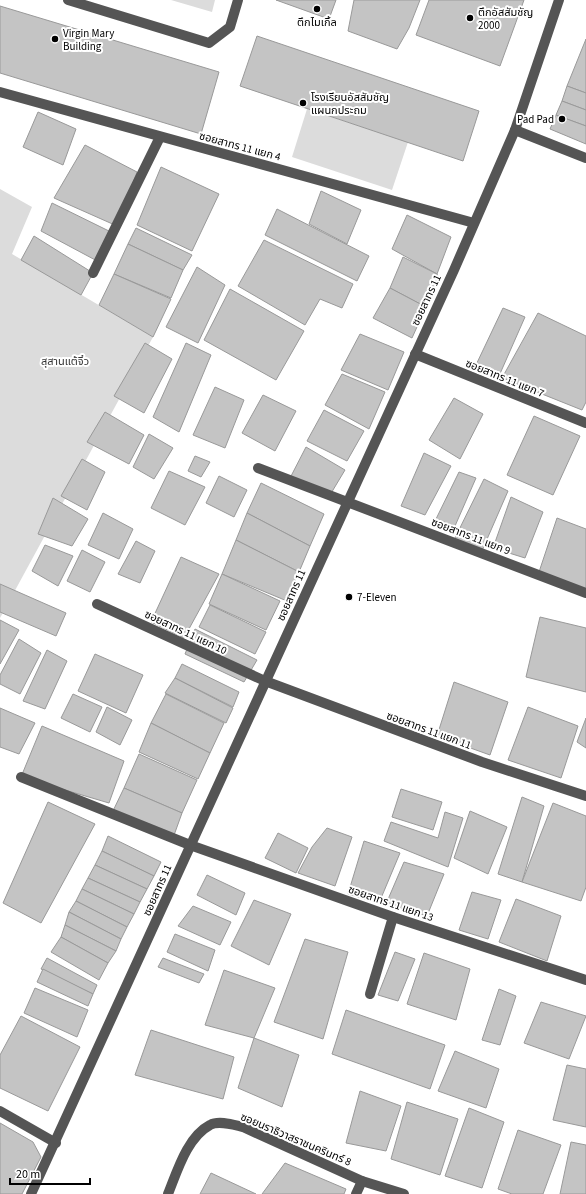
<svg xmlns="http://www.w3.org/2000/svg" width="586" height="1194" viewBox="0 0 586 1194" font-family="'Source Sans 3','Noto Sans Thai',sans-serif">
<rect width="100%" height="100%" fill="#fff"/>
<!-- green -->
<g fill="#dcdcdc">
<path d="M171,0H215L212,12Z"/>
<path d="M307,109L408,142L392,190L292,157Z"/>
<path d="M0,189L32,207L12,254L153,337L0,618Z"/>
</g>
<!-- building -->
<g fill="#c4c4c4" stroke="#999">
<path d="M276,0H336L329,19Z"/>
<path d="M354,0H420L409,28L397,49L348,31Z"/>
<path d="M429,0H524L500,66L416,35Z"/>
<path d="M0,6L219,72L201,134L0,73Z"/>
<path d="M257,36L479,111L463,161L240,86Z"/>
<path d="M586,39V93L567,86Z"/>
<path d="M567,86L586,93V110L562,101Z"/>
<path d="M562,101L586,110V126L556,115Z"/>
<path d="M38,112L76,129L63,165L23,147Z"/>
<path d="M556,115L586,126V144L550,129Z"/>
<path d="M85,145L137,172L117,226L54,198Z"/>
<path d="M161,167L219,194L192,251L137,225Z"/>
<path d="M321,191L361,210L347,244L309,224Z"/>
<path d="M52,203L113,233L99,262L41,231Z"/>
<path d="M277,209L369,256L357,281L265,235Z"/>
<path d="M407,215L451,237L437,274L392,249Z"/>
<path d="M136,228L192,255L183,270L128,244Z"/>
<path d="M34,236L93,273L81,295L21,260Z"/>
<path d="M264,240L353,284L342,308L320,299L305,325L238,286Z"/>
<path d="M128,244L183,270L171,298L114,274Z"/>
<path d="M403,257L437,274L439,279L426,307L390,288Z"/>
<path d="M197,267L225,285L198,343L166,327Z"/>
<path d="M114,274L171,299L153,337L99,305Z"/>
<path d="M390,288L426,307L412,338L373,318Z"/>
<path d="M230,289L304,331L276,380L204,340Z"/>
<path d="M503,308L525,317L499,376L475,367Z"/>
<path d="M538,313L586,336V402L582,410L502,378Z"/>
<path d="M360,334L404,352L388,390L341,370Z"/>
<path d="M145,343L172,359L144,413L114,396Z"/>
<path d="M186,343L211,355L179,432L153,417Z"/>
<path d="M342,374L385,392L369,429L325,405Z"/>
<path d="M215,387L244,400L225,448L193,435Z"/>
<path d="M263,395L296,411L275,451L242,433Z"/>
<path d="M454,398L483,414L460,459L429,440Z"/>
<path d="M324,410L364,431L347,461L307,441Z"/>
<path d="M105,412L144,435L129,464L87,442Z"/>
<path d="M534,416L580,436L553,495L507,475Z"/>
<path d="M149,434L173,448L154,479L133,467Z"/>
<path d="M306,447L345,470L330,495L289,480Z"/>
<path d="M424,453L451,466L425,515L401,506Z"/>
<path d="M195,456L210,462L201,477L188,471Z"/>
<path d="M82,459L105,472L87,510L61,496Z"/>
<path d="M169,471L205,487L185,525L151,508Z"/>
<path d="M459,472L476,478L455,526L436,519Z"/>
<path d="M219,476L247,490L234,517L206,503Z"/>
<path d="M484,479L508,491L481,553L453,542Z"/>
<path d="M261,483L324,514L310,546L247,513Z"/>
<path d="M511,497L543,512L525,558L493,548Z"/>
<path d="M53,498L88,519L72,546L38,534Z"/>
<path d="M103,513L133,529L119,559L88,545Z"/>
<path d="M247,513L310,546L299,572L236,540Z"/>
<path d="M557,518L586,529V590L538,575Z"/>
<path d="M236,540L299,572L287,601L222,574Z"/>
<path d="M136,541L155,551L140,583L118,574Z"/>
<path d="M45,545L73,556L58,586L32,571Z"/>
<path d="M82,550L105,562L90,592L67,581Z"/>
<path d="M181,557L219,574L184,638L151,622Z"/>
<path d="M222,574L280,601L266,630L209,604Z"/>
<path d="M0,584L66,613L56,636L0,612Z"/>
<path d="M210,605L266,632L255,654L199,627Z"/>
<path d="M540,617L586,628V692L526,677Z"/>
<path d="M0,620L19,630L0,664Z"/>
<path d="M195,629L257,660L244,682L185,654Z"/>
<path d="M19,639L41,653L20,694L0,684V675Z"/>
<path d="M47,650L67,661L45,709L23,701Z"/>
<path d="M95,654L143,675L126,713L78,691Z"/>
<path d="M182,664L239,692L233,707L175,678Z"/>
<path d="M175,678L233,708L226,723L165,693Z"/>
<path d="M454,682L508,702L490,755L437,736Z"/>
<path d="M73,694L102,707L90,732L61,718Z"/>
<path d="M166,694L224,723L210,753L151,723Z"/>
<path d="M107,707L132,720L120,745L96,732Z"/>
<path d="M528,707L578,726L561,778L508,760Z"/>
<path d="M0,708L35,723L19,754L0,747Z"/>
<path d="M586,718V748L577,742Z"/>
<path d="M151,723L210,753L198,779L139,752Z"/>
<path d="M42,726L124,761L109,803L21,777Z"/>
<path d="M139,754L197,780L182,813L124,788Z"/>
<path d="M124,788L182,813L173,838L112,813Z"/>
<path d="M401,789L442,802L433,830L392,817Z"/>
<path d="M522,797L544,806L522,882L498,874Z"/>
<path d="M48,802L95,824L41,923L3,903Z"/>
<path d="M553,803L586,816V887L581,901L522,882Z"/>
<path d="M470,811L507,827L488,874L454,858Z"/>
<path d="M445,812L463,818L448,867L384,841L391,822L438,838Z"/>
<path d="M327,828L352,837L335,886L298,873L312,847Z"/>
<path d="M278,833L308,848L296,873L265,858Z"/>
<path d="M108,836L161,862L154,876L102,851Z"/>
<path d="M364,841L400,853L379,903L348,894Z"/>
<path d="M102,851L154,876L147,889L95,865Z"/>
<path d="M404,862L444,874L427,916L386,904Z"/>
<path d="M95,865L147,889L140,902L88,878Z"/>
<path d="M207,875L245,893L236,915L197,895Z"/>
<path d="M88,878L140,902L134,914L82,889Z"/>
<path d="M82,889L134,914L127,927L76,901Z"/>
<path d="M472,892L501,900L488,939L459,930Z"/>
<path d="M516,899L561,916L547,961L499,942Z"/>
<path d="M254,900L291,914L269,965L231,946Z"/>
<path d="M76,901L127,927L121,939L69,912Z"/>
<path d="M193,906L231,922L220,945L178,926Z"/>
<path d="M69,912L121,939L116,951L65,925Z"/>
<path d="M65,925L116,951L108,963L61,937Z"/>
<path d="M175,934L215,950L208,971L167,952Z"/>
<path d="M61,937L108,963L99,980L51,952Z"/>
<path d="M305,939L348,952L323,1039L274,1022Z"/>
<path d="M395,952L415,959L398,1001L378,995Z"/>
<path d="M424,953L470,969L456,1020L407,1004Z"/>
<path d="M47,958L97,985L93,994L41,969Z"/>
<path d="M163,958L204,974L199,983L158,967Z"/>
<path d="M43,969L93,994L88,1006L37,982Z"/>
<path d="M224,970L275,988L254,1038L205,1025Z"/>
<path d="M35,988L88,1010L77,1037L24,1013Z"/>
<path d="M499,989L516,996L500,1045L482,1040Z"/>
<path d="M541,1002L586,1016L569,1059L524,1043Z"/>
<path d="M346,1010L445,1045L430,1089L332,1054Z"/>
<path d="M21,1016L80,1047L48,1111L0,1088V1055Z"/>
<path d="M151,1030L234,1057L223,1099L135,1075Z"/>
<path d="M254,1038L299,1055L282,1107L238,1088Z"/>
<path d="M455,1051L499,1069L486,1108L438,1091Z"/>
<path d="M567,1065L586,1069V1127L553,1120Z"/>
<path d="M360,1091L401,1106L386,1151L346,1143Z"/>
<path d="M407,1102L458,1119L440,1175L391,1159Z"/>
<path d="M469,1108L504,1122L482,1188L445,1176Z"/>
<path d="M0,1123L33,1142L41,1157L22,1194H0Z"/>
<path d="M518,1130L561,1145L543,1194H512L498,1189Z"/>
<path d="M571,1142L586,1145V1194H560Z"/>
<path d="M285,1163L346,1189L344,1194H262Z"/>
<path d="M211,1173L256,1194H200Z"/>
</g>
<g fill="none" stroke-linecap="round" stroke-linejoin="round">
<!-- minor -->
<g stroke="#555" stroke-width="10">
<path d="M68,0L209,43L230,27L238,0"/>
<path d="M0,92L474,223"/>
<path d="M515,130L586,158"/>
<path d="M93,273L160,137"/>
<path d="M415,354L586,423"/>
<path d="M258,468L586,593"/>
<path d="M97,604L265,681L482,762L586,796"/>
<path d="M21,777L190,845L393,917L586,980"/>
<path d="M370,994L393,917"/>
<path d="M0,1111L56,1143"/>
<path d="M31,1194L454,270L515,130L559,0"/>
<path d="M168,1194C177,1172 187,1137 210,1125C219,1120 234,1125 243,1127L362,1181L404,1194"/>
<path d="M356,1194L362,1181"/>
</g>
</g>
<!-- markers -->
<g fill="#000" stroke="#fff" stroke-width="1.5">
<circle cx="317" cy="9" r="4"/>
<circle cx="470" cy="18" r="4"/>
<circle cx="55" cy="39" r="4"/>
<circle cx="303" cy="103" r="4"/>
<circle cx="562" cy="119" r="4"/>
<circle cx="349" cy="597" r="4"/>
</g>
<g text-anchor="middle" stroke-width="4" stroke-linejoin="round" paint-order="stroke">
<!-- poi labels -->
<g font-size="11" fill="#000" stroke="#fff" text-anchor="start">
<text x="478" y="16">ตึกอัสสัมชัญ<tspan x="478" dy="13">2000</tspan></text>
<text x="317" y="26" text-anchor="middle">ตึกไมเกิ้ล</text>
<text x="63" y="37">Virgin Mary<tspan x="63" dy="13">Building</tspan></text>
<text x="311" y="101">โรงเรียนอัสสัมชัญ<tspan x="311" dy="13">แผนกประถม</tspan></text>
<text x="554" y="123" text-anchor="end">Pad Pad</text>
<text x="357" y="601">7-Eleven</text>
</g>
<!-- street labels -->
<g font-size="11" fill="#000" stroke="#fff">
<text transform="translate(240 146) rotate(15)" y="4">ซอยสาทร 11 แยก 4</text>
<text transform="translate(426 300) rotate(-65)" y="4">ซอยสาทร 11</text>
<text transform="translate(505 378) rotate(22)" y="4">ซอยสาทร 11 แยก 7</text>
<text transform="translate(471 536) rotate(21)" y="4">ซอยสาทร 11 แยก 9</text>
<text transform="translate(291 595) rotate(-66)" y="4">ซอยสาทร 11</text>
<text transform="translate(186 632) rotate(25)" y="4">ซอยสาทร 11 แยก 10</text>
<text transform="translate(429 730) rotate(20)" y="4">ซอยสาทร 11 แยก 11</text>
<text transform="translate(157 890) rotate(-66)" y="4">ซอยสาทร 11</text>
<text transform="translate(391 903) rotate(19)" y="4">ซอยสาทร 11 แยก 13</text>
<text transform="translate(296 1139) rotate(23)" y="4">ซอยนราธิวาสราชนครินทร์ 8</text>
</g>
<!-- park labels -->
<g font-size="11" fill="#333" stroke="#fff">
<text x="65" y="365">สุสานแต้จิ๋ว</text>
</g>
</g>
<!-- scale -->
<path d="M10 1178v6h80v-6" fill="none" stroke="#000000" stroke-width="2"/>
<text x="16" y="1178" font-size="12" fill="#000000" stroke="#ffffff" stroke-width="3" paint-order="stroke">20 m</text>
</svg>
